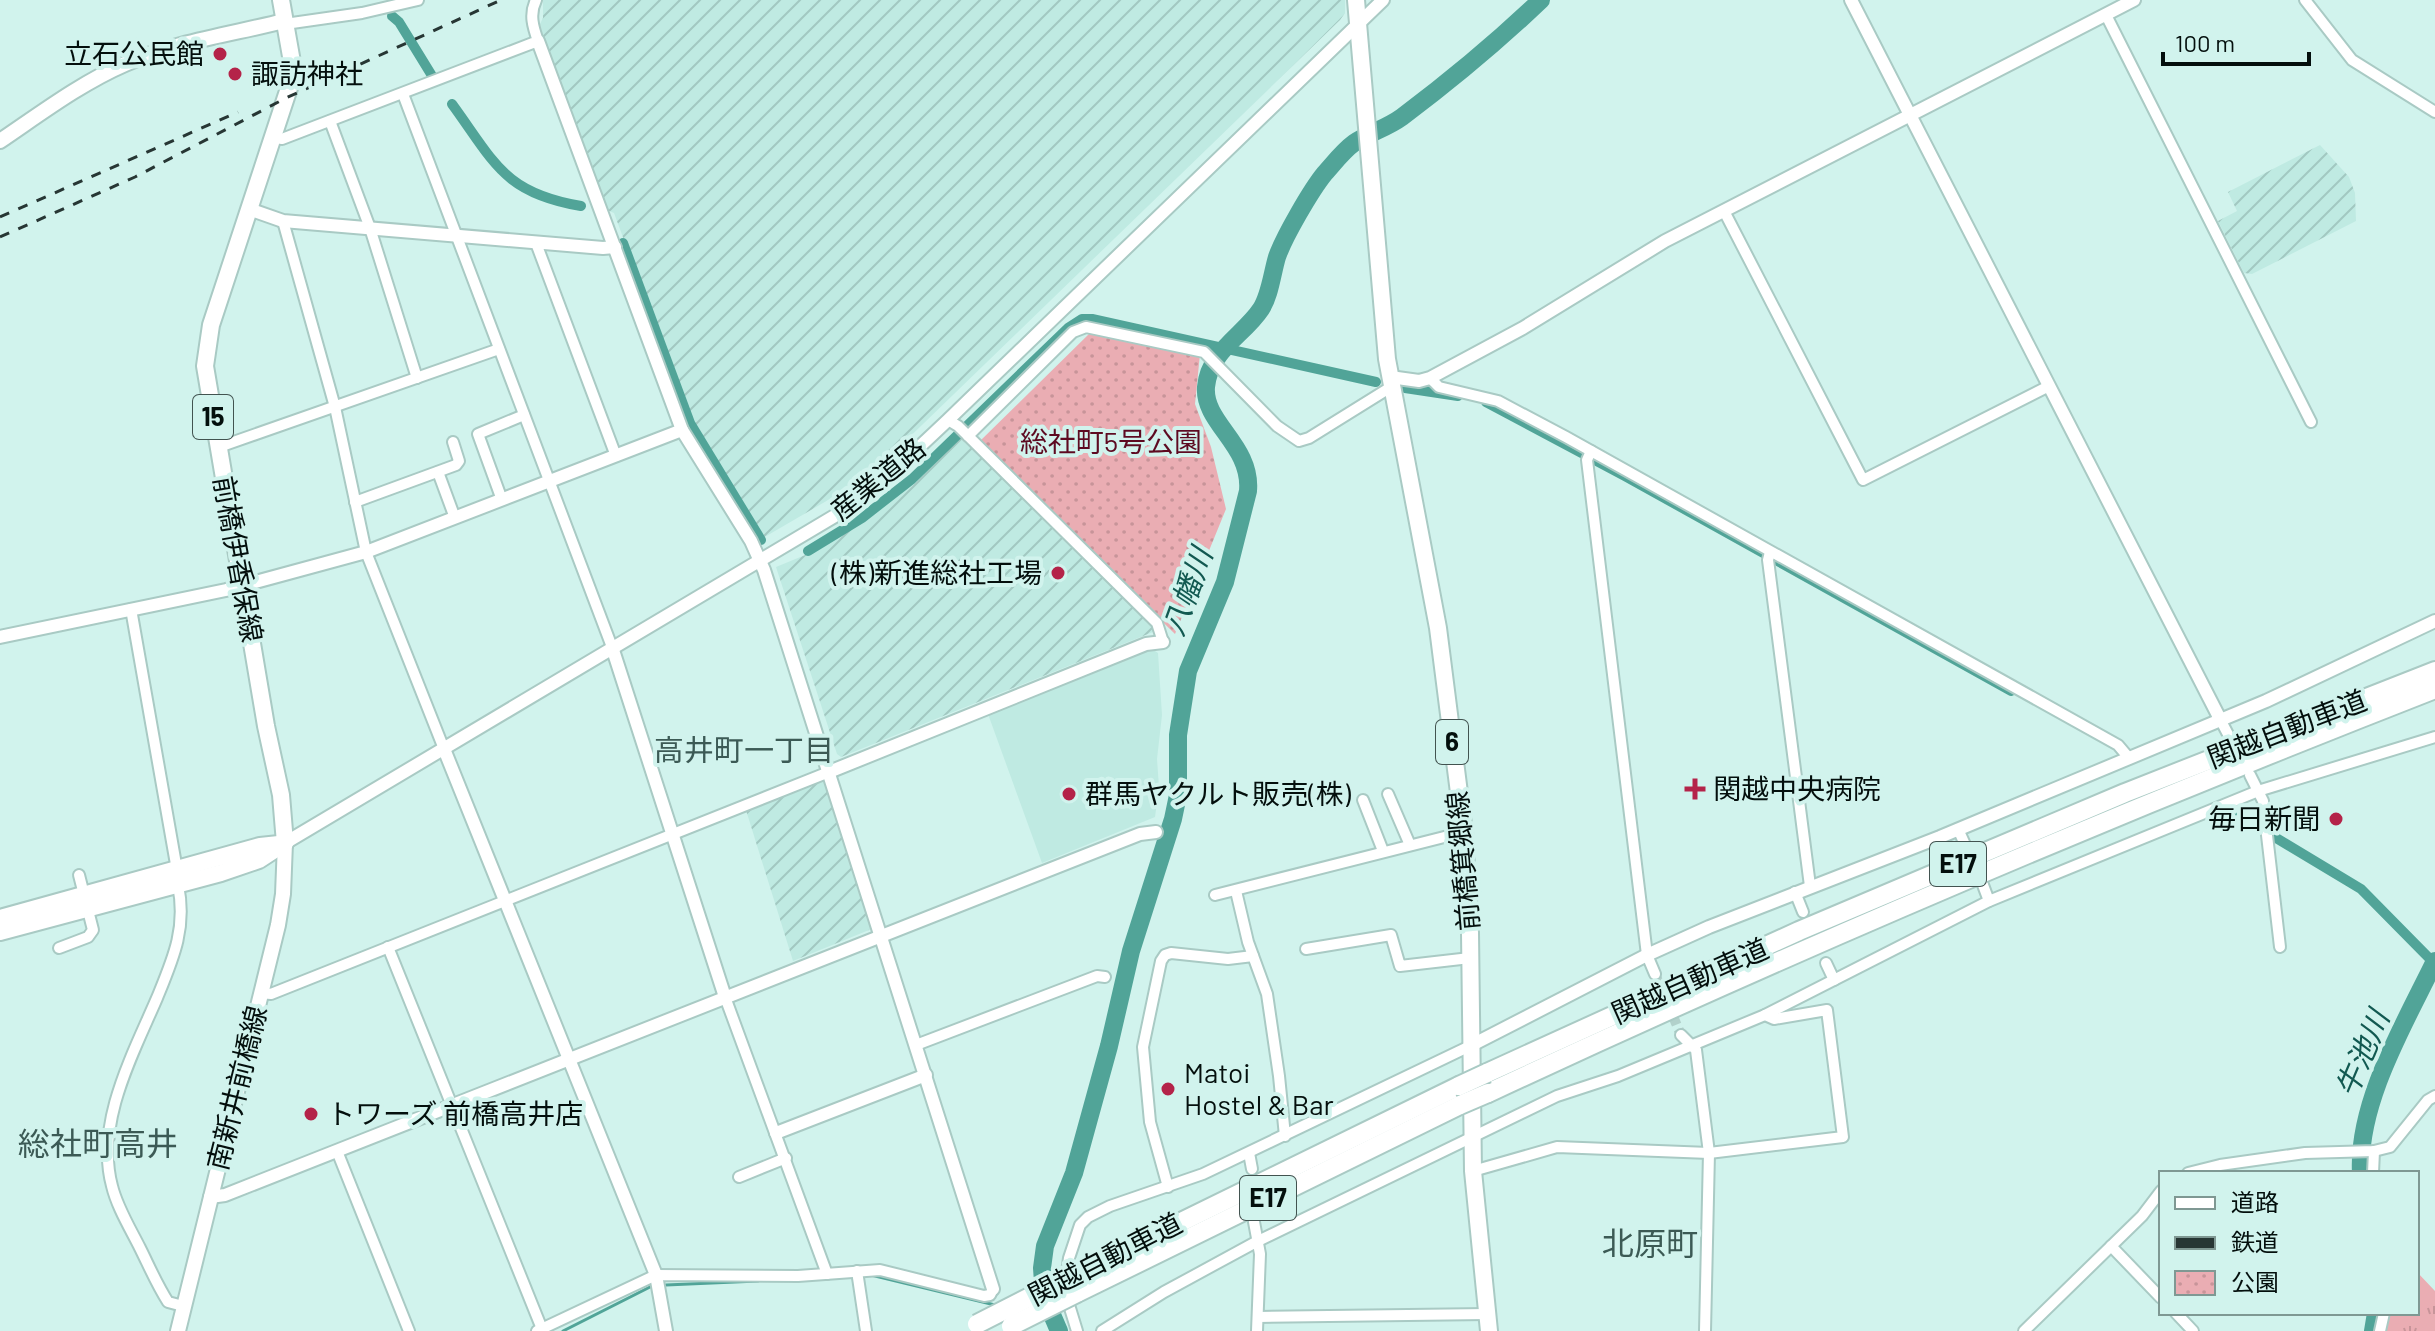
<svg xmlns="http://www.w3.org/2000/svg" width="2435" height="1331" viewBox="0 0 2435 1331" font-family="Barlow,'Noto Sans JP',sans-serif">
<defs>
<pattern id="industrial-furrows" width="10" height="10" patternUnits="userSpaceOnUse" patternTransform="scale(2)"><rect width="10" height="10" fill="#bfeae2"/><path d="M-1 1l2-2M0 10L10 0M9 11l2-2" fill="none" stroke="#a2c8c1"/></pattern>
<pattern id="grass-tufts" width="24" height="20" patternUnits="userSpaceOnUse" patternTransform="scale(2)"><rect width="24" height="20" fill="#eaadb3"/><path d="M3 7l-1-3M5 7V3M7 7l1-3M15 17l-1-3M17 17v-4M19 17l1-3" fill="none" stroke="#c79499"/></pattern>
<pattern id="park-dots" width="8" height="8" patternUnits="userSpaceOnUse" patternTransform="scale(2)"><rect width="8" height="8" fill="#eaadb3"/><path d="M2 2h.1M6 6h.1" fill="none" stroke="#c79499" stroke-width="1.8" stroke-linecap="round"/></pattern>
</defs>
<rect width="100%" height="100%" fill="#d1f3ed"/>
<!-- built -->
<path fill="#bfeae2" d="M1152,649L1158,653L1162,715L1157,759L1159,787L1155,817L1042,863L988,714Z"/>
<!-- industrial -->
<g fill="url(#industrial-furrows)">
<path d="M543,0H1345V13L1340,20L890,456L859,482L763,538L692,424L614,213L607,210L543,37L540,24L543,18Z"/>
<path d="M2320,145L2349,177L2355,193L2356,221L2252,274L2244,273L2218,221L2237,211L2228,192Z"/>
<path d="M962,435L1155,627L1153,632L841,757L837,754L776,567L810,553L859,524L904,491Z"/>
<path d="M819,778L826,781L873,924L869,930L793,961L745,807Z"/>
</g>
<!-- grass -->
<path fill="url(#grass-tufts)" d="M2417,1272L2435,1291V1331H2386L2391,1313H2417Z"/>
<!-- park -->
<path fill="url(#park-dots)" d="M1091,332L1200,354L1195,404L1211,447L1226,509L1175,634L979,442Z"/>
<g fill="none" stroke-linecap="round" stroke-linejoin="round">
<!-- stream -->
<g stroke="#51a498" stroke-width="3">
<path d="M871,1275L995,1305"/>
<path d="M666,1285L758,1281"/>
<path d="M563,1331L652,1286"/>
</g>
<!-- canal -->
<g stroke="#51a498" stroke-width="10">
<path d="M392,16L399,22L434,79"/>
<path d="M452,104C495,163 504,193 581,206"/>
<path d="M623,243L690,423L761,540"/>
<path d="M1405,388L1458,396"/>
<path d="M1486,402L1625,476L2011,691"/>
<path d="M808,551L862,518L912,479L1068,328L1082,319H1092L1376,382"/>
<path d="M2228,809L2361,889L2435,964"/>
</g>
<!-- river -->
<g stroke="#51a498" stroke-width="18">
<path d="M2361,1173C2357,1103 2405,1023 2435,961"/>
<path d="M1059,1331L1044,1296L1042,1268L1045,1246L1074,1173L1109,1046L1131,951L1173,819L1178,795V735L1188,671L1225,582L1248,491C1252,445 1203,423 1206,387C1209,351 1244,335 1261,309C1270,295 1272,274 1277,257C1284,237 1311,190 1325,173C1334,163 1343,151 1354,143C1369,133 1387,128 1402,117C1450,81 1497,42 1541,0"/>
<path d="M2373,1331L2376,1313"/>
</g>
<!-- minor-tunnel -->
<path stroke="#b2d1cb" stroke-width="10" stroke-dasharray="10 5" stroke-linecap="butt" d="M1655,974L1681,1035"/>
<defs>
<g id="minor">
<path d="M2305,0L2352,60L2435,112"/>
<path d="M2106,15L2311,422"/>
<path d="M284,21L292,23L362,13L418,0"/>
<path d="M403,94L612,647"/>
<path d="M330,121L370,228L417,378"/>
<path d="M272,137L282,139L538,41C533,27 529,14 536,0"/>
<path d="M1724,211L1863,480L2049,386"/>
<path d="M283,221L335,407L366,552L444,749"/>
<path d="M536,243L616,456"/>
<path d="M1430,378L1439,387L1498,401L1566,437L2118,745L2129,758"/>
<path d="M948,420L958,426L1157,623L1163,642"/>
<path d="M968,436L1073,332L1086,327L1204,352L1277,426L1299,441L1309,438L1391,387"/>
<path d="M219,447L499,349"/>
<path d="M1591,451L1587,460L1647,955L1655,974"/>
<path d="M438,472L455,518"/>
<path d="M502,500L478,434L524,415"/>
<path d="M355,502L456,465L459,461L453,442"/>
<path d="M1770,552L1768,560L1810,886"/>
<path d="M131,609L177,870"/>
<path d="M2220,719L2231,740"/>
<path d="M2250,775L2263,801L2280,947"/>
<path d="M1388,794L1410,845"/>
<path d="M1363,800L1383,851"/>
<path d="M1958,829L1967,849"/>
<path d="M178,885C187,928 173,959 157,998C133,1054 95,1123 112,1186C117,1207 130,1228 140,1248C149,1266 157,1285 168,1302L183,1306"/>
<path d="M1983,885L1989,901"/>
<path d="M1236,891L1248,942L1267,994L1279,1076L1285,1136"/>
<path d="M1795,892L1803,912"/>
<path d="M1215,895L1464,832"/>
<path d="M388,947L542,1329"/>
<path d="M59,948L88,937L93,930L79,875"/>
<path d="M1306,949L1391,935L1400,966L1470,958"/>
<path d="M1826,963L1834,980"/>
<path d="M260,993L271,994L829,772"/>
<path d="M725,997L827,1274"/>
<path d="M1681,1035L1696,1050L1709,1153L1705,1331"/>
<path d="M916,1045L1097,976L1105,977"/>
<path d="M337,1151L409,1331"/>
<path d="M1249,1153L1252,1169"/>
<path d="M1473,1171L1557,1147L1709,1153L1843,1137L1827,1010L1774,1019L1765,1015"/>
<path d="M2188,1173L2220,1165L2305,1153L2374,1151L2390,1147L2428,1100L2435,1096"/>
<path d="M2373,1173L2374,1151"/>
<path d="M739,1177L786,1158"/>
<path d="M1168,1187L1150,1122L1143,1047L1161,961L1165,955L1171,953L1228,959L1253,956"/>
<path d="M1254,1222L1260,1254L1257,1331"/>
<path d="M2111,1246L2161,1298"/>
<path d="M857,1271L866,1331"/>
<path d="M1066,1279L1069,1258L1080,1225L1088,1217L1110,1206L1203,1174L1470,1046"/>
<path d="M1066,1295L1077,1331"/>
<path d="M2176,1313L2193,1331"/>
<path d="M1258,1317L1487,1314"/>
<path d="M537,1331L656,1275L798,1276L880,1270L984,1296L990,1295L993,1289"/>
<path d="M1102,1331L1164,1292L1256,1242L1557,1096L1618,1076L1765,1015L1989,901L2258,791L2435,737"/>
<path d="M2024,1331L2142,1216L2161,1191"/>
<path d="M2380,1331L2384,1313"/>
</g>
<g id="tertiary">
<path d="M1851,0L2220,719"/>
<path d="M538,41L682,430L751,541L764,570L993,1289"/>
<path d="M249,209L283,221L603,248L615,247"/>
<path d="M1390,377L1419,381L1430,378L1523,328L1665,241L2134,0"/>
<path d="M0,637L226,590L366,552L682,430"/>
<path d="M612,647L725,997"/>
<path d="M444,749L656,1275L666,1331"/>
<path d="M829,772L1146,644L1163,642"/>
<path d="M285,843L838,514L898,467L948,420L1383,0"/>
<path d="M1470,1046L1647,955L1709,927L1940,837L2266,701L2435,621"/>
<path d="M776,1133L926,1075"/>
<path d="M210,1197L225,1195L1140,834L1156,832"/>
</g>
<g id="secondary">
<path d="M0,141C40,114 81,83 125,64C175,42 232,34 284,21"/>
<path d="M178,1331L278,925L283,894L285,843"/>
</g>
<g id="primary">
<path d="M281,0L292,62L289,88L211,325L205,366L266,726L281,795L285,843"/>
<path d="M1356,0L1387,359L1438,628L1464,832L1470,933L1473,1171L1489,1331"/>
<path d="M0,918L260,846L279,844"/>
<path d="M0,932L221,873L259,860L285,843"/>
</g>
<g id="motorway">
<path d="M1487,1073L1799,931L2125,793L2435,671"/>
<path d="M1488,1093C1799,948 2115,814 2435,689"/>
<path d="M1079,1272L1459,1086"/>
<path d="M1077,1293L1460,1105"/>
</g>
</defs>
<!-- minor casing -->
<use href="#minor" stroke="#a9cac4" stroke-width="14"/>
<!-- tertiary casing -->
<use href="#tertiary" stroke="#a9cac4" stroke-width="16"/>
<!-- secondary casing -->
<use href="#secondary" stroke="#a9cac4" stroke-width="18"/>
<!-- primary casing -->
<use href="#primary" stroke="#a9cac4" stroke-width="20"/>
<!-- motorway casing -->
<use href="#motorway" stroke="#a9cac4" stroke-width="22"/>
<!-- minor -->
<use href="#minor" stroke="#fff" stroke-width="10"/>
<!-- tertiary -->
<use href="#tertiary" stroke="#fff" stroke-width="12"/>
<!-- secondary -->
<use href="#secondary" stroke="#fff" stroke-width="14"/>
<!-- primary -->
<use href="#primary" stroke="#fff" stroke-width="16"/>
<!-- motorway -->
<use href="#motorway" stroke="#fff" stroke-width="18"/>
<!-- rail -->
<g stroke="#273634" stroke-width="3" stroke-dasharray="10 10" stroke-linecap="butt">
<path d="M0,217L238,112"/>
<path d="M0,237L135,177L286,98L501,0"/>
</g>
<defs>
<g id="motorway-bridge">
<path d="M1459,1086L1487,1073"/>
<path d="M1460,1105L1488,1093"/>
<path d="M977,1324L1079,1272"/>
<path d="M1011,1326L1077,1293"/>
</g>
</defs>
<!-- motorway-bridge casing -->
<use href="#motorway-bridge" stroke="#a9cac4" stroke-width="22" stroke-linecap="butt"/>
<!-- motorway-bridge -->
<use href="#motorway-bridge" stroke="#fff" stroke-width="18"/>
</g>
<!-- markers -->
<g fill="#b42349" stroke="#d1f3ed" stroke-width="3">
<circle cx="220" cy="54" r="8"/>
<circle cx="235" cy="74" r="8"/>
<circle cx="1058" cy="573" r="8"/>
<path d="M1691 777h8v8h8v8h-8v8h-8v-8h-8v-8h8z"/>
<circle cx="1069" cy="794" r="8"/>
<circle cx="2336" cy="819" r="8"/>
<circle cx="1168" cy="1089" r="8"/>
<circle cx="311" cy="1114" r="8"/>
</g>
<g text-anchor="middle" stroke-width="8" stroke-linejoin="round" paint-order="stroke">
<!-- shield labels -->
<g fill="#d1f3ed" stroke="#425350" stroke-width="2">
<rect x="193" y="395" width="40" height="44" rx="6"/>
<rect x="1436" y="720" width="32" height="44" rx="6"/>
<rect x="1930" y="842" width="56" height="44" rx="6"/>
<rect x="1240" y="1176" width="56" height="44" rx="6"/>
</g>
<g font-size="26" font-weight="bold" fill="#040f0d">
<text x="213" y="426">15</text>
<text x="1452" y="751">6</text>
<text x="1958" y="873">E17</text>
<text x="1268" y="1207">E17</text>
</g>
<!-- poi labels -->
<g font-size="28" fill="#040f0d" stroke="#d1f3ed" text-anchor="start">
<text x="204" y="64" text-anchor="end">立石公民館</text>
<text x="251" y="84">諏訪神社</text>
<text x="1042" y="583" text-anchor="end">(株)新進総社工場</text>
<text x="1713" y="799">関越中央病院</text>
<text x="1085" y="804">群馬ヤクルト販売(株)</text>
<text x="2320" y="829" text-anchor="end">毎日新聞</text>
<text x="1184" y="1083">Matoi<tspan x="1184" dy="32">Hostel &amp; Bar</tspan></text>
<text x="327" y="1124">トワーズ 前橋高井店</text>
</g>
<!-- park labels -->
<g font-size="28" fill="#5d0a21" stroke="#d1f3ed">
<text x="1111" y="452">総社町5号公園</text>
</g>
<!-- street labels -->
<g font-size="28" fill="#040f0d" stroke="#d1f3ed">
<text transform="translate(878 479) rotate(-39)" y="10">産業道路</text>
<text transform="translate(238 559) rotate(80)" y="10">前橋伊香保線</text>
<text transform="translate(2287 729) rotate(-21)" y="10">関越自動車道</text>
<text transform="translate(1463 861) rotate(-95)" y="10">前橋箕郷線</text>
<text transform="translate(1690 981) rotate(-24)" y="10">関越自動車道</text>
<text transform="translate(237 1088) rotate(-76)" y="10">南新井前橋線</text>
<text transform="translate(1105 1259) rotate(-27)" y="10">関越自動車道</text>
</g>
<!-- water labels -->
<g font-size="30" font-style="italic" fill="#125951" stroke="#d1f3ed">
<text transform="translate(1188 592) rotate(-70)" y="10">八幡川</text>
<text transform="translate(2363 1054) rotate(-67)" y="10">牛池川</text>
</g>
<!-- neighbourhood labels -->
<g font-size="30" fill="#3c5a55" stroke="#d1f3ed">
<text x="744" y="761">高井町一丁目</text>
</g>
<!-- quarter labels -->
<g font-size="32" fill="#3c5a55" stroke="#d1f3ed">
<text x="98" y="1155">総社町高井</text>
<text x="1650" y="1255">北原町</text>
</g>
</g>
<!-- legend -->
<rect x="2159" y="1171" width="260" height="144" fill="#d1f3ed" stroke="#7f9893" stroke-width="2"/>
<rect x="2175" y="1197" width="40" height="12" fill="#ffffff" stroke="#7f9893" stroke-width="2"/>
<text x="2231" y="1211" font-size="24" fill="#040f0d">道路</text>
<rect x="2175" y="1237" width="40" height="12" fill="#273634" stroke="#7f9893" stroke-width="2"/>
<text x="2231" y="1251" font-size="24" fill="#040f0d">鉄道</text>
<rect x="2175" y="1271" width="40" height="24" fill="url(#park-dots)" stroke="#7f9893" stroke-width="2"/>
<text x="2231" y="1291" font-size="24" fill="#040f0d">公園</text>
<!-- scale -->
<path d="M2163 52v12h146v-12" fill="none" stroke="#040f0d" stroke-width="4"/>
<text x="2175" y="52" font-size="24" fill="#040f0d" stroke="#d1f3ed" stroke-width="6" paint-order="stroke">100 m</text>
</svg>
